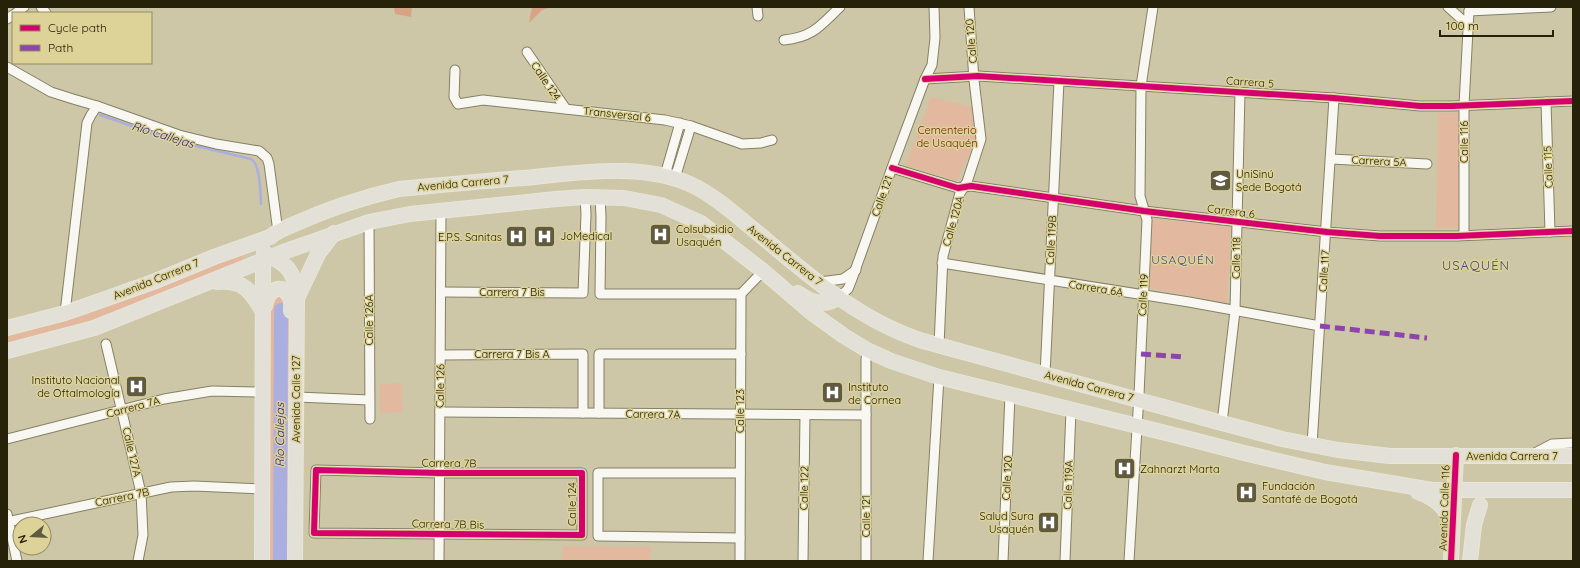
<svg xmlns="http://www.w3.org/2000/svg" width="1580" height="568" viewBox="0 0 1580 568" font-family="Quicksand,sans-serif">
<rect width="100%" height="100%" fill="#cdc7a7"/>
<!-- green -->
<g fill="#e2b99f">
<path d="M931,97L973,107L976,134L975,142L957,181L906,165Z"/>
<path d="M1438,113H1462L1460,228H1436Z"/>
<path d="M1152,219L1231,226L1227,303L1149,288Z"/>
<path d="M241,254L244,263L109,317L7,345V332Z"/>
<path d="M273,294L284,296L289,317L291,561H266L269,301Z"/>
<path d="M402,383L403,412L380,413V384Z"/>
<path d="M563,546L651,547L650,561H562Z"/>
</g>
<!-- forest -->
<g fill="#d8a385">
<path d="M394,7H412L411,17L395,14Z"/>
<path d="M532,7H552L542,10L529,23Z"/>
</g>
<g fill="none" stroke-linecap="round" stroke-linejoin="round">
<!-- stream -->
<path stroke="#abafdf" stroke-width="2.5" d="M100,115L175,141L251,159C261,166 260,192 261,204"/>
<!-- river -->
<path stroke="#abafdf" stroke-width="14" d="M280,561L281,310"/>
<defs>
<g id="street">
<path d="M41,7L46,13"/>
<path d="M757,7L758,16"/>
<path d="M1448,7L1468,25"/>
<path d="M1469,11L1551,7"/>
<path d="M16,13L24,7"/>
<path d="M7,19L13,15"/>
<path d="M784,40C813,37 820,26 840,7"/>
<path d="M527,52L566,109"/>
<path d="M7,67L51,92L73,99L97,106L179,135L216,144L259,151L267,158L269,164L278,232"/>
<path d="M455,70L454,97L458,104L483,100L665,120L691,126L742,144L761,143L772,140"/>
<path d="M925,79L978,76L1334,98L1420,106H1452L1573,101"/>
<path d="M1546,102L1550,232"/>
<path d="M1331,159L1427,164"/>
<path d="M892,168L958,188L971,186L1144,211L1327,232L1380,236H1457L1573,231"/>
<path d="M665,175L680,123"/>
<path d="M675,178L691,126"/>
<path d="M600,197L601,217L600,294H741"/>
<path d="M369,222L370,419"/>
<path d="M1464,235V105L1469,11L1471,7"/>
<path d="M942,263L1189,302L1320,326"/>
<path d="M820,282L843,279L856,270"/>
<path d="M442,292L583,293L586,214L585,197"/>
<path d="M839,297L848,289L852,279L894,162L925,79L932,65L935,38L934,7"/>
<path d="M65,313L87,123L91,115L97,106"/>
<path d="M106,344L141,493L143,535L138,561"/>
<path d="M939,345L943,256L960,193L967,182L981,139L974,80L969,7"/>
<path d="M441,355L583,354V413"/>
<path d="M1045,375L1059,81"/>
<path d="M297,397L369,400"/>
<path d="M440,412L866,415"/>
<path d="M599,413V354H741"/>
<path d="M1222,423L1235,311L1240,92"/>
<path d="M7,439L164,399L212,391L262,392"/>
<path d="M1312,445L1334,98"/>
<path d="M1531,455L1552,444L1573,443"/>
<path d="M316,470L439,473H582V535L314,533Z"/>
<path d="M7,514L17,561"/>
<path d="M7,522L171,487L194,486L262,489"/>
<path d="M740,538L598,536V473H740"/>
<path d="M439,561L441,210"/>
<path d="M740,561L741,294L763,271"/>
<path d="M803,561L805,415"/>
<path d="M866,561V360L867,350"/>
<path d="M928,561L939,377"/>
<path d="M1003,561L1010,395"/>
<path d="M1065,561L1071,410"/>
<path d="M1129,561L1139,395L1147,220L1140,196L1141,86L1153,7"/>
</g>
<g id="primary">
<path d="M267,255C289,264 294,273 297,296L295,561"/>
<path d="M217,282C242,280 250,289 262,310"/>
<path d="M798,293C811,303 825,307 839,297"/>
<path d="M298,296L318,254L334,233"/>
<path d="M265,306C267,290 283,281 290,298C292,302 291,307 291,311"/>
<path d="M7,328L65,313L91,304L153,282L214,257L270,237C278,230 288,227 297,223C330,208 365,197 399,189C441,185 482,181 523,178C578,173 646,161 696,187C719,199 739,218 759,234C809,276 860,321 923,341L1222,423L1282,439L1338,450L1390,456H1573"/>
<path d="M7,351L94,328L286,251L369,222L410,214L556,199L585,197L624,198L661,205L701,223L763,271L812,313L844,336L867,350L891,361L939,377L1178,436L1244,453L1325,472L1432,490H1573"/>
<path d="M1418,492C1435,498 1446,507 1452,525"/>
<path d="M262,561L263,269L264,252"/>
<path d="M1451,561L1456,455"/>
<path d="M1470,561L1474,525L1480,505"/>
</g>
</defs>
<!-- street casing -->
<use href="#street" stroke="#848066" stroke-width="11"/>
<!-- primary casing -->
<use href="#primary" stroke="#e8e6d7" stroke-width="16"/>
<!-- street -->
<use href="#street" stroke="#f8f7f2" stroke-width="9"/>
<!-- primary -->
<use href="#primary" stroke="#e2e0d7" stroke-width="14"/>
<!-- quiet -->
<g stroke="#8e44ad" stroke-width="5" stroke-dasharray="10 5" stroke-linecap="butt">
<path d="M1320,326L1427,338"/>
<path d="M1141,354L1184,357"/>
</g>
<defs>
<g id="cycleway">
<path d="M925,79L978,76L1334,98L1420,106H1452L1573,101"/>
<path d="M892,168L958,188L971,186L1144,211L1327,232L1380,236H1457L1573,231"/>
<path d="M316,470L439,473H582V535L314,533Z"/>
<path d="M1451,561L1456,455"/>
</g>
</defs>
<!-- cycleway casing -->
<use href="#cycleway" stroke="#ddd297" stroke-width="8"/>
<!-- cycleway -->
<use href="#cycleway" stroke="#d6006c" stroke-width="6"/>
</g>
<!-- icons -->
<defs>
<symbol id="university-square" viewBox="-11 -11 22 22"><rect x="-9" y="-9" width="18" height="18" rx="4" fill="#605b40" stroke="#ddd297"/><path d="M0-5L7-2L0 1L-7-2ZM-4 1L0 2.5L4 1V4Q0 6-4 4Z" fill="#fff"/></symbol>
<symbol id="hospital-square" viewBox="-11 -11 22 22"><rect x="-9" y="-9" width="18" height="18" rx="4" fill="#605b40" stroke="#ddd297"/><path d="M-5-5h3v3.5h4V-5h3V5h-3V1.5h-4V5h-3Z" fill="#fff"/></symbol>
</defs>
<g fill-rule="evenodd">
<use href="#university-square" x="1208" y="168" width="25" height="25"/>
<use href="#hospital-square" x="648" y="222" width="25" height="25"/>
<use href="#hospital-square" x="532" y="224" width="25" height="25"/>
<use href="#hospital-square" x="504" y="224" width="25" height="25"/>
<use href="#hospital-square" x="124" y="374" width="25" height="25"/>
<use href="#hospital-square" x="820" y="380" width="25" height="25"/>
<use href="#hospital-square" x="1112" y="456" width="25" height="25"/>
<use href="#hospital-square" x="1234" y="480" width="25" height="25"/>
<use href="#hospital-square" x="1036" y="510" width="25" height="25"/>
</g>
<g text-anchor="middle" stroke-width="3" stroke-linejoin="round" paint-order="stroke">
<!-- street labels -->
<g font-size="11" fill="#262109" stroke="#ddd297">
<text transform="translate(971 41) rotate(-95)" y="4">Calle 120</text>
<text transform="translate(546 81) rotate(56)" y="4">Calle 124</text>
<text transform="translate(1250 82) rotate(4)" y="4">Carrera 5</text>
<text transform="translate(617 114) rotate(6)" y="4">Transversal 6</text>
<text transform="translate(1464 142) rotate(-90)" y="4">Calle 116</text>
<text transform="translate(1379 161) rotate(3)" y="4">Carrera 5A</text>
<text transform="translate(1548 167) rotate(-92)" y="4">Calle 115</text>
<text transform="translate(463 183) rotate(-5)" y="4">Avenida Carrera 7</text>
<text transform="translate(882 196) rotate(-70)" y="4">Calle 121</text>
<text transform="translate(1231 211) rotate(7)" y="4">Carrera 6</text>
<text transform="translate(953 221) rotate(-74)" y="4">Calle 120A</text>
<text transform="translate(1051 240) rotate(-87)" y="4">Calle 119B</text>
<text transform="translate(785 255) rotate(38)" y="4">Avenida Carrera 7</text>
<text transform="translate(1236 258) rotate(-89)" y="4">Calle 118</text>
<text transform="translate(1324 271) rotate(-86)" y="4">Calle 117</text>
<text transform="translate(156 279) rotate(-22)" y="4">Avenida Carrera 7</text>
<text transform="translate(1096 288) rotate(9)" y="4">Carrera 6A</text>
<text x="512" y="296">Carrera 7 Bis</text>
<text transform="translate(1143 295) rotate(-87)" y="4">Calle 119</text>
<text transform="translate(369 320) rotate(-90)" y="4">Calle 126A</text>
<text x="512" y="358">Carrera 7 Bis A</text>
<text transform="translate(440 386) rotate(-89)" y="4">Calle 126</text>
<text transform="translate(1089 386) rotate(15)" y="4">Avenida Carrera 7</text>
<text transform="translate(296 399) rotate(-90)" y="4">Avenida Calle 127</text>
<text transform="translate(133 407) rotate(-15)" y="4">Carrera 7A</text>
<text transform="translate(740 411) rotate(-90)" y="4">Calle 123</text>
<text transform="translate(653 414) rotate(1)" y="4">Carrera 7A</text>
<text transform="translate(132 452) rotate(77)" y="4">Calle 127A</text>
<text x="1512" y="460">Avenida Carrera 7</text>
<text transform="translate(449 463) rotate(1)" y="4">Carrera 7B</text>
<text transform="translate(1007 478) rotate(-87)" y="4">Calle 120</text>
<text transform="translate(1068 485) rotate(-88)" y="4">Calle 119A</text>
<text transform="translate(804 488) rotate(-89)" y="4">Calle 122</text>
<text transform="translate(122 497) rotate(-12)" y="4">Carrera 7B</text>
<text transform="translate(572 504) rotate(-90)" y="4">Calle 124</text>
<text transform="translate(1444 508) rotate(-88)" y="4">Avenida Calle 116</text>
<text transform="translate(866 516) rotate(-90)" y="4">Calle 121</text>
<text transform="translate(448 524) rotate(1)" y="4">Carrera 7B Bis</text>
</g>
<!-- park labels -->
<g font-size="11" fill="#6d1d00" stroke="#ddd297">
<text x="947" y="134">Cementerio<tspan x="947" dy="13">de Usaquén</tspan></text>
</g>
<!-- poi labels -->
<g font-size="11" fill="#262109" stroke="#ddd297" text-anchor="start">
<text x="1236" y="178">UniSinú<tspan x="1236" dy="13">Sede Bogotá</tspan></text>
<text x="676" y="233">Colsubsidio<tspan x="676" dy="13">Usaquén</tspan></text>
<text x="560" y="240">JoMedical</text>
<text x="502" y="241" text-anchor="end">E.P.S. Sanitas</text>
<text x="120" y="384" text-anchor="end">Instituto Nacional<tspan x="120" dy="13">de Oftalmología</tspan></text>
<text x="848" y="391">Instituto<tspan x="848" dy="13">de Cornea</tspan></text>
<text x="1140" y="473">Zahnarzt Marta</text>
<text x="1262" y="490">Fundación<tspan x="1262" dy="13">Santafé de Bogotá</tspan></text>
<text x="1034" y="520" text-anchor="end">Salud Sura<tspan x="1034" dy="13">Usaquén</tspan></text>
</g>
<!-- water labels -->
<g font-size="12" font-style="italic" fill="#261b79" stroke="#ddd297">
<text transform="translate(163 135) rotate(17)" y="4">Río Callejas</text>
<text transform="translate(280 435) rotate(-90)" y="4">Río Callejas</text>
</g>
<!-- neighbourhood labels -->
<g font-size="12" letter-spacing="1" fill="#444784" stroke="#ddd297">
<text x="1183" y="264">USAQUÉN</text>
</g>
<!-- quarter labels -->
<g font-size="13" letter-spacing="1" fill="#444784" stroke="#ddd297">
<text x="1476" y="270">USAQUÉN</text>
</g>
</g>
<!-- border -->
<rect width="1580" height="568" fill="none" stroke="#262109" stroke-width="16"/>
<!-- legend -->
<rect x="12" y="12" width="140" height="52" fill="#ddd297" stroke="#948b5e"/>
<rect x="20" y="25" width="20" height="6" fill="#d6006c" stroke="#948b5e"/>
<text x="48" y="32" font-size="12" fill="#262109">Cycle path</text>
<rect x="20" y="45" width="20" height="6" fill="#8e44ad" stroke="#948b5e"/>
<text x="48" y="52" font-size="12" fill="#262109">Path</text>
<!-- north arrow -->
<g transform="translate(32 536) rotate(252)"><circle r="19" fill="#ddd297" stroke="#948b5e"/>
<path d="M0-3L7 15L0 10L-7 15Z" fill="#605b40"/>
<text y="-6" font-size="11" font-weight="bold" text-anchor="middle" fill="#262109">N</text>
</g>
<!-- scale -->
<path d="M1440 30v6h113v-6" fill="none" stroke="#262109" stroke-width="2"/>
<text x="1446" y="30" font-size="12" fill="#262109" stroke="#ddd297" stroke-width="3" paint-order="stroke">100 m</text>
</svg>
